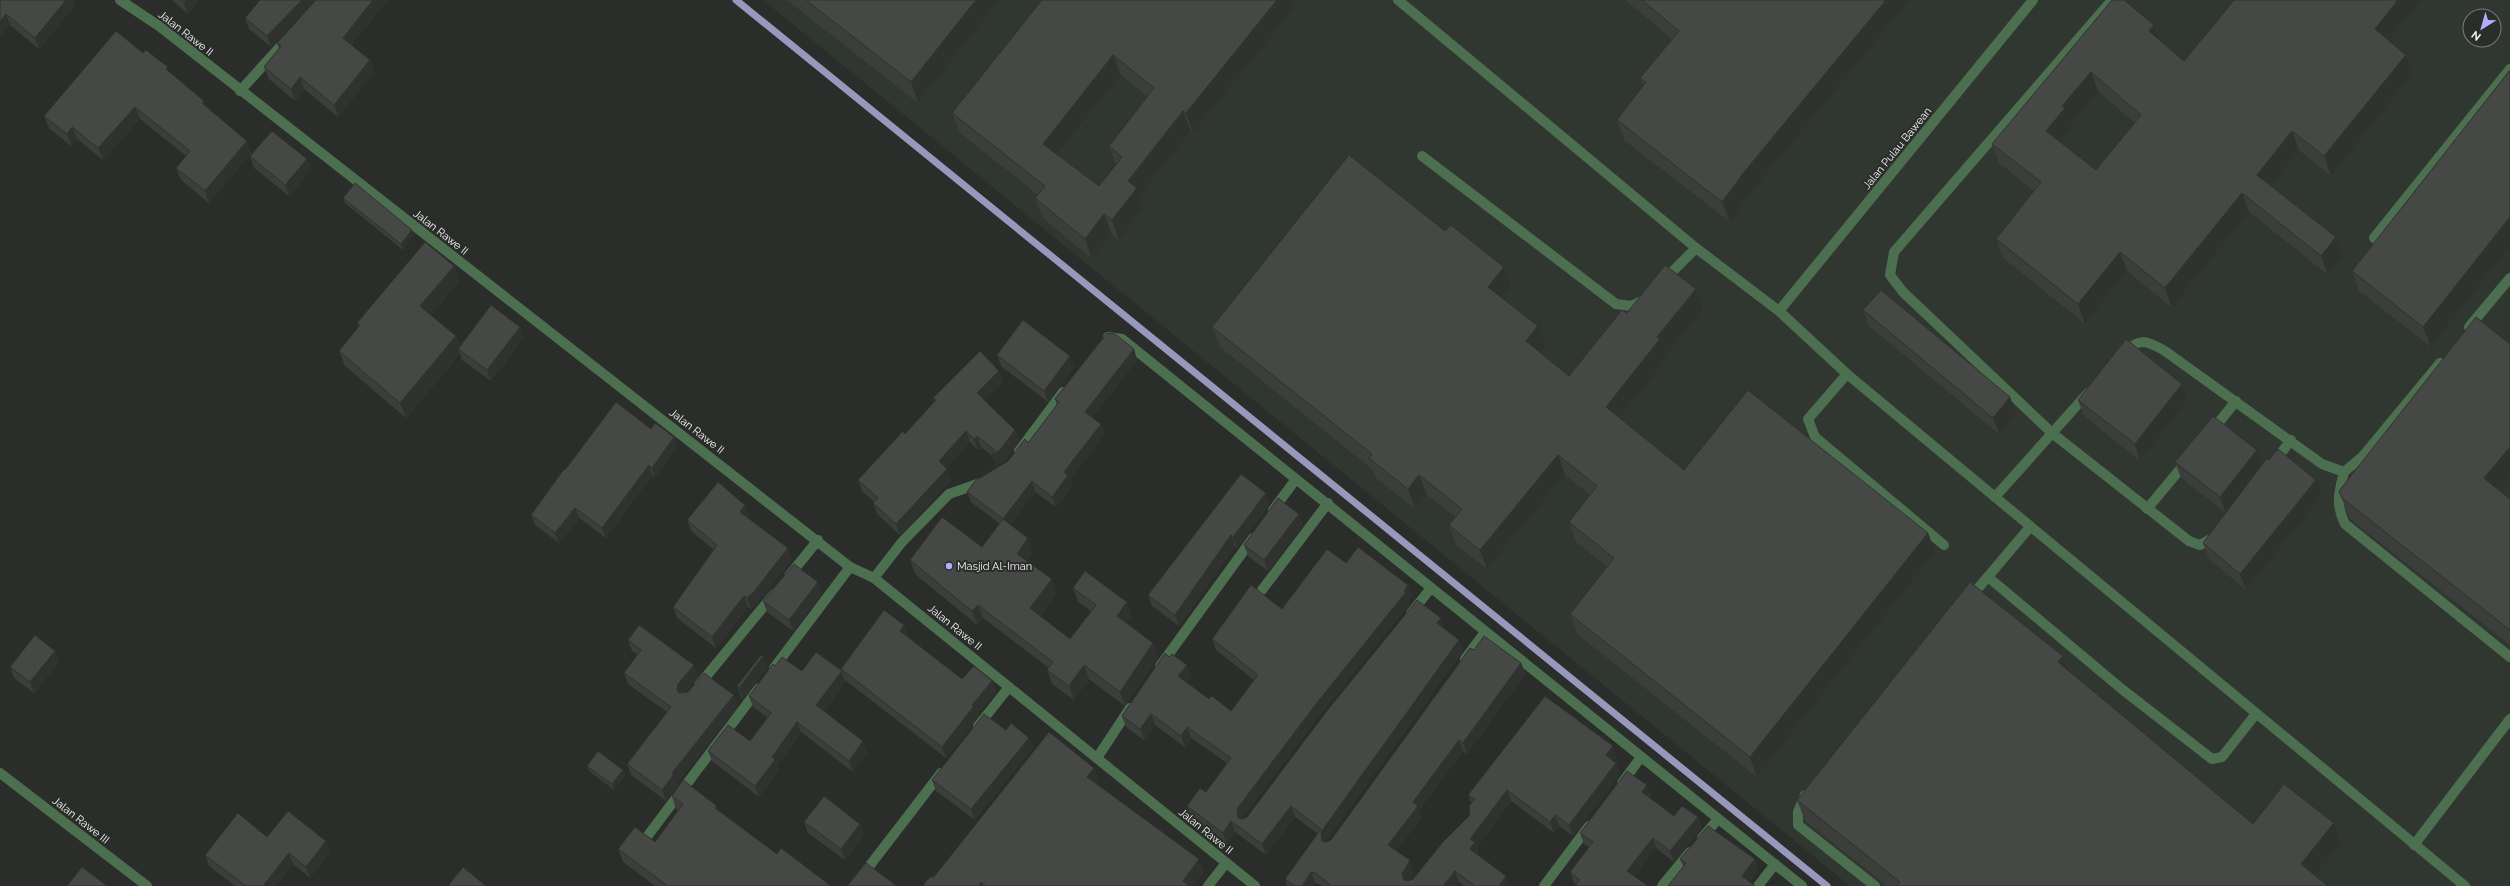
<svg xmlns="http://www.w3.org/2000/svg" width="2510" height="886" viewBox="0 0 2510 886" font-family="Raleway,sans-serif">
<rect width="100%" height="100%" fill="#2b2d2b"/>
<!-- built -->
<path fill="#303731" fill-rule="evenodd" d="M763,0H2510V886H1850ZM2470,16H2494V40H2470Z"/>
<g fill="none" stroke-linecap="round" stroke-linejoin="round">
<!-- stream -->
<path stroke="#9898bc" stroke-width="7" d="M736,0L1827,886"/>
<!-- minor -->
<g stroke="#4c6f50" stroke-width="10">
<path d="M120,0L159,26L850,567L874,578L1255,886"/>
<path d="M1398,0L1696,248L1779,311L1847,374L1995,497L2465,886"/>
<path d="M2112,0L1894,252L1890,275L1903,292L2052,433L2189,541L2200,545L2215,537"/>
<path d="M240,91L288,38"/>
<path d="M1422,156L1616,304L1631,306L1644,300"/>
<path d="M2374,238L2510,69"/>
<path d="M1664,280L1696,248"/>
<path d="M1779,311L2033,0"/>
<path d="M2469,327L2510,278"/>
<path d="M1108,337L1122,339L1802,886"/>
<path d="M2123,355C2138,337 2146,340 2165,351L2322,464L2344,472L2363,456L2440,363"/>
<path d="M1847,374L1808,419L1815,437L1944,545"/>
<path d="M2211,432L2236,401"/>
<path d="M1019,451L1063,392"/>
<path d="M2274,462L2291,440"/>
<path d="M2344,472C2339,492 2335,504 2345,524L2510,657"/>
<path d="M1995,497L2088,393"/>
<path d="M2147,509L2187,461"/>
<path d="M1273,510L1296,479"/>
<path d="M789,576L818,540"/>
<path d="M1988,577L2123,690L2212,759L2222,757L2255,715"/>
<path d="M874,578L902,542L949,494L983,482"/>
<path d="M1262,590L1328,503"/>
<path d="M1969,599L2030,527"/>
<path d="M1411,613L1431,588"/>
<path d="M1465,659L1485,632"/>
<path d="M1160,666L1253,538"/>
<path d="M774,668L850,567"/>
<path d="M699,685L774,594"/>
<path d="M978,726L1009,687"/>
<path d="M1097,758L1130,708"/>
<path d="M0,773L147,886"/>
<path d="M1622,783L1641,757"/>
<path d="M1805,795L1798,812V825L1875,886"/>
<path d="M646,838L759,688"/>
<path d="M1702,838L1718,819"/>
<path d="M2414,845L2510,719"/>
<path d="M854,886L941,773"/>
<path d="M1208,886L1226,863"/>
<path d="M1544,886L1589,826"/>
<path d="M1662,886L1690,852"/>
<path d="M1758,886L1775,864"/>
</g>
</g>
<!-- wall -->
<g fill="#3b3e3b" fill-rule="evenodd">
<path d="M0,0L76,4L39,49L10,25Z"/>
<path d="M172,0H199L188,14Z"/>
<path d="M260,0L271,47L249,29L245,18Z"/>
<path d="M316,0H388L351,45L370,60L374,72L338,117L304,89L295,101L269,79L264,67L279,49L277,43Z"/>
<path d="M787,0H1000L918,103Z"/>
<path d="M1042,0L1294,8L1193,133L1191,131L1140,195L1144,208L1119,240L1112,234L1092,259L1043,218L1035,198L1038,195L960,133L952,113ZM1121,75L1148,97L1109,146L1116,165L1099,186L1058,155Z"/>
<path d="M1625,0H1910L1752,191L1730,222L1624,140L1617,120L1643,85L1640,78L1672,39Z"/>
<path d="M2154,25L2160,41L2184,61L2388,40L2406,55L2413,74L2331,176L2299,150L2270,186L2336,237L2343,256L2328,275L2249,212L2172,308L2127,271L2085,324L2003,258L1996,239L2034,191L1999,163L1992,144ZM2098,91L2135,123L2096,170L2060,142L2072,127L2071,123Z"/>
<path d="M143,53L169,72L204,101L207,107L251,153L209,203L181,180L176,168L186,156L140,119L103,160L77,139L71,146L49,128L44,116Z"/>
<path d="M2510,70V247L2431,347L2359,291L2352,271Z"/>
<path d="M250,156L307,159L311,170L289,196L254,168Z"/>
<path d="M343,198L412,230L414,235L403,250L345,203Z"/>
<path d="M1445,231L1504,267L1511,287L1502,298L1545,346L1540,353L1569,376L1627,313L1696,289L1703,309L1666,356L1667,359L1620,419L1684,470L1928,533L1935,552L1757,777L1577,634L1570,614L1607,567L1576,542L1569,522L1590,495L1565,475L1487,569L1456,545L1449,525L1455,517L1427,495L1415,509L1376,478L1372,469L1220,347L1212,327Z"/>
<path d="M454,266L459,281L431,315L456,336L460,346L520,327L524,338L491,381L462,360L460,354L406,418L345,366L339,351L359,327L357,323Z"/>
<path d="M1863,310L2016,413L1999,434L1869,326Z"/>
<path d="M1134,349L1137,360L1092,418L1101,424L1104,434L1070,480L1072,486L1056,507L1035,492L1010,524L1033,552L1027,561L1057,593L1040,616L1070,639L1091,611L1078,602L1073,588L1127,602L1132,616L1127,623L1153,643L1158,657L1125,706L1089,679L1074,700L1052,684L1047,670L1049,668L983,618L977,625L915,574L910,560L982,547L1000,524L971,502L967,492L1008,461L1028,443L1057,405L1055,399Z"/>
<path d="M997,355L1070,356L1074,367L1048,402L1001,366Z"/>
<path d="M999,371L1003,382L984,400L1015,430L1019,441L1004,461L996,466L992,456L981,447L978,450L970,442L946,468L951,480L900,535L877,514L873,503L874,502L862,491L858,480L905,434L935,401L933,398Z"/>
<path d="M2182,384L2188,400L2140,461L2084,416L2078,400Z"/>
<path d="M651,429L678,447L655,478L652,475L606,538L579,518L559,543L535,525L531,515L565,470Z"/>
<path d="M2257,450L2262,465L2269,460L2322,496L2246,590L2209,559L2203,543L2226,513L2181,478L2175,462Z"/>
<path d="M2499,490L2510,499V645L2350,519L2339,491Z"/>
<path d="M1270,504L1237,548L1235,546L1179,626L1152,606L1148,595Z"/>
<path d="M745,505L749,516L748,518L788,548L792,559L757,604L751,609L748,607L716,648L677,618L673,607L714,550L691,531L687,520Z"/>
<path d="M1303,525L1268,571L1248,556L1244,545Z"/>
<path d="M1346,563L1412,596L1409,600L1410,603L1320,715L1241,819L1247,817L1445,629L1459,640L1463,651L1325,842L1331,840L1474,650L1521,663L1525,674L1467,754L1463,751L1419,810L1422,817L1396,851L1414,871L1408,881L1413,879L1470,815L1472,804L1468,795L1617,757L1613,761L1616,763L1620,774L1573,836L1559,826L1554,833L1511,801L1477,847L1479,853L1478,855L1510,886H1464L1459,882L1455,886H1322L1319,884L1315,883L1313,886H1287L1285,879L1318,834L1295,817L1266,855L1235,832L1227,844L1191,817L1187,806L1206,792L1227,763L1191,738L1185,747L1155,725L1144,740L1126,727L1122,716L1169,657L1187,665L1191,676L1186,682L1209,699L1231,711L1254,680L1216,650L1212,639L1282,609Z"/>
<path d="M822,593L793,631L767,612L763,601Z"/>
<path d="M904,625L908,636L907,637L962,679L992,681L996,692L977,715L978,717L946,758L845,680V682L824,711L867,752L853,772L801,732L777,766L779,770L759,797L712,761L708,751L750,741L768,718L753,707L749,696L775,666L802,671H841V669Z"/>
<path d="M628,640L698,676L684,693L734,695L738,706L677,783L678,785L666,801L631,775L627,764L667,712L628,684L624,673L638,655L632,651Z"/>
<path d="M55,651L59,662L34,693L14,678L10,667Z"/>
<path d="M763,656L767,667L743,699L741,697L737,686Z"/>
<path d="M2063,656L2069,672L2253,824L2341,844L2316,876L2328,886H1887L1805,821L1797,800Z"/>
<path d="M1006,730L1029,738L1033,748L975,820L936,791L932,780Z"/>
<path d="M587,766L623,770L625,775L614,790L589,771Z"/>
<path d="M1094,768L1098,780L1096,783L1204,871L1193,886H923L933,878Z"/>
<path d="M1647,785L1651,796L1649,798L1674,816L1698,817L1702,828L1674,862L1656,848L1576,884L1574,883L1570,872L1589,847L1584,844L1580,833Z"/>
<path d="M672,796L717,806L719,811L777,854L831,886H655L623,862L618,849L655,842L678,810L676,809Z"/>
<path d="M804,822L860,824L864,835L845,860L808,833Z"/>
<path d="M267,837L330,852L310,878L293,864L276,886H235L209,866L205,855Z"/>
<path d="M1680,859H1755L1758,870L1749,882L1683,866Z"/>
</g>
<!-- shaded-wall -->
<g fill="#303230">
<path d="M66,0H74L76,4L39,49L35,38Z"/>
<path d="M186,0H199L188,14L184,3Z"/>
<path d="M302,0H316L271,47L267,36Z"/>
<path d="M373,0H388L347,50L343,38Z"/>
<path d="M976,0H1000L918,103L911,82Z"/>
<path d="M1277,0H1292L1294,8L1193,133L1186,113Z"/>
<path d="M1886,0H1910L1752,191L1730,222L1722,202L1745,171Z"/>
<path d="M2398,0H2421L2382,49L2375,29Z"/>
<path d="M6,14L10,25L0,37V22Z"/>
<path d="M2154,25L2161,44L2149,31Z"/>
<path d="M1113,55L1121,75L1050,164L1043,144Z"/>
<path d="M2406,55L2413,74L2331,176L2324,156Z"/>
<path d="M370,60L374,72L338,117L334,105Z"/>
<path d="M2091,72L2098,91L2071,123L2072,127L2054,150L2046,131L2062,106Z"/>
<path d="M300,77L304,89L295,101L291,89Z"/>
<path d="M204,101L209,113L202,103Z"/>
<path d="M135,107L140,119L103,160L98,148Z"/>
<path d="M1183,111L1191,131L1140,195L1144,208L1119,240L1112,220L1128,181Z"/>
<path d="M72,127L77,139L71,146L67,134Z"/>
<path d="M2292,131L2299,150L2264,194L2257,175Z"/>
<path d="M247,141L251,153L209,203L205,191Z"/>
<path d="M307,159L311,170L289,196L285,185Z"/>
<path d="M2242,193L2249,212L2172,308L2165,288Z"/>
<path d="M1104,214L1112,234L1092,259L1085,239Z"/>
<path d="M2510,217V247L2431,347L2423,327Z"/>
<path d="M412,230L414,235L403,250L401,244Z"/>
<path d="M2336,237L2343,256L2328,275L2321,256Z"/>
<path d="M2120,252L2127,271L2085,324L2078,304Z"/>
<path d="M454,266L459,281L426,322L420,306Z"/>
<path d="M1504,267L1511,287L1495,306L1488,287Z"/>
<path d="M1696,289L1703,309L1666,356L1667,359L1613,427L1606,407L1657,337Z"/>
<path d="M1538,326L1545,346L1533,361L1526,341Z"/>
<path d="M520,327L524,338L491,381L487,370Z"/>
<path d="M456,336L461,351L458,349L460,354L406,418L400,403Z"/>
<path d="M1134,349L1137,360L1089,423L1085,412Z"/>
<path d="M1070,356L1074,367L1048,402L1044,391Z"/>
<path d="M999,371L1003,382L981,404L977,393Z"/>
<path d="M2182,384L2188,400L2140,461L2135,444Z"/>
<path d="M2010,397L2016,413L1999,434L1993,418Z"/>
<path d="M1101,424L1104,434L1070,480L1072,486L1056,507L1052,497L1064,472Z"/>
<path d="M1015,430L1019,441L1004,461L996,466L992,455Z"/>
<path d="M966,431L970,442L943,472L939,461Z"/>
<path d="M977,436L981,447L978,450L974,439Z"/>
<path d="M674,437L678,447L655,478L652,468Z"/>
<path d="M2510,447V477L2492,499L2484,478Z"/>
<path d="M2257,450L2263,466L2226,513L2220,497Z"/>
<path d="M1558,455L1565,475L1487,569L1480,550Z"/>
<path d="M649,465L652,475L606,538L602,528Z"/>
<path d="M947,469L951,480L900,535L896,524Z"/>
<path d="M1419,475L1427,495L1415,509L1408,489Z"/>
<path d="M2316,480L2322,496L2246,590L2240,574Z"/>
<path d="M1032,481L1035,492L1006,529L1003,519Z"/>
<path d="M1266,493L1270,504L1237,548L1233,537Z"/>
<path d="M745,505L749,516L744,523L740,512Z"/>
<path d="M575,508L579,518L559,543L555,533Z"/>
<path d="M1299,514L1303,525L1268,571L1264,560Z"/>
<path d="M1928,533L1935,552L1757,777L1750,757Z"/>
<path d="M1231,535L1235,546L1179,626L1175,615Z"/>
<path d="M1028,538L1033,552L1022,568L1017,554Z"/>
<path d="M788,548L792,559L757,604L751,609L747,598Z"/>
<path d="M1052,579L1057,593L1035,622L1030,608Z"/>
<path d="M818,582L822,593L793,631L789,620Z"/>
<path d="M1408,585L1412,596L1409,600L1410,603L1320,715L1241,820L1238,818L1237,809L1316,704Z"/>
<path d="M744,596L748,607L716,648L712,637Z"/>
<path d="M1127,602L1132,616L1122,630L1117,616Z"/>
<path d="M978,605L983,618L977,625L972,611Z"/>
<path d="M1441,618L1445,629L1437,623Z"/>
<path d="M904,625L908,636L904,642L900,631Z"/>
<path d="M1459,640L1463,651L1325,843L1322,841L1321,832Z"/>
<path d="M1153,643L1158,657L1125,706L1120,692Z"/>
<path d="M55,651L59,662L34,693L30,682Z"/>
<path d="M763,656L767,667L743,699L739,688Z"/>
<path d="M2063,656L2071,676L2058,662Z"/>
<path d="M1521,663L1525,674L1467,754L1463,743Z"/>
<path d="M694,665L698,676L682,695L681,701L677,690L678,684Z"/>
<path d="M1084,665L1089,679L1074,700L1069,686Z"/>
<path d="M1187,665L1191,676L1182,687L1178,676Z"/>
<path d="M842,671L845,682L820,716L816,705Z"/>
<path d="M992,681L996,692L977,715L978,717L946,758L942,747L972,705Z"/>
<path d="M734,695L738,706L677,783L678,785L666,801L662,790L672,773Z"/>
<path d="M1151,714L1155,725L1144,740L1140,729Z"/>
<path d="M797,722L801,732L777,766L779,770L759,797L755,786L772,757Z"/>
<path d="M1187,727L1191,738L1185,747L1181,736Z"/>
<path d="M1029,738L1033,748L975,820L971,809Z"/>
<path d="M1459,740L1463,751L1419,810L1422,817L1392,856L1388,845L1413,802Z"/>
<path d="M863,741L867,752L853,772L849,761Z"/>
<path d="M1613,746L1617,757L1610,766L1606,755Z"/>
<path d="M1616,763L1620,774L1573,836L1569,825Z"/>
<path d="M1094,768L1098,780L1092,789L1087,777Z"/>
<path d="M623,770L625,775L614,790L612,784Z"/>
<path d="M1647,785L1651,796L1646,802L1642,792Z"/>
<path d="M1507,790L1511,801L1477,847L1479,853L1474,860L1470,849V839Z"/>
<path d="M717,806L722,818L715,808Z"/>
<path d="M1291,806L1295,817L1266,855L1262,844Z"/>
<path d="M1555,815L1559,826L1554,833L1550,822Z"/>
<path d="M1698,817L1702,828L1674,862L1670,851Z"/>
<path d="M1231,821L1235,832L1227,844L1223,833Z"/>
<path d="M2334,823L2341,844L2309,884L2301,864Z"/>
<path d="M860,824L864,835L845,860L841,849Z"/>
<path d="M1653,838L1656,848L1631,882L1627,871Z"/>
<path d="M326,841L330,852L310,878L306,867Z"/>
<path d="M289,853L293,864L276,886H263Z"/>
<path d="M1199,859L1204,871L1193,886H1185L1183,881Z"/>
<path d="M1755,859L1758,870L1746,886L1742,876Z"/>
<path d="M1410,860L1414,871L1406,885L1402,874Z"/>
<path d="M1455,871L1459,882L1455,886H1443Z"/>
<path d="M1311,872L1315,883L1313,886H1302Z"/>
<path d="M1506,876L1510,886H1499Z"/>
<path d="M981,882L983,886H979Z"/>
</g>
<!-- building -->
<g fill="#454845" stroke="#303230" fill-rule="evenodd">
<path d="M0,0H66L35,38L6,14L0,22Z"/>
<path d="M181,0H186L184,3Z"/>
<path d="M260,0H302L267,36L245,18Z"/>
<path d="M316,0H373L343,38L370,60L334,105L300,77L291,89L264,67L281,46L277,43Z"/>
<path d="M806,0H976L911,82Z"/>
<path d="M1042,0H1277L1186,113L1183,111L1128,181L1137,188L1112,220L1104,214L1085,239L1035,198L1045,186L952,113ZM1113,55L1154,88L1109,146L1122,157L1099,186L1043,144Z"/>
<path d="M1642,0H1886L1745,171L1722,202L1617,120L1646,82L1640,78L1679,31Z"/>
<path d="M2112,0H2124L2154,25L2149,31L2184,61L2234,0H2398L2375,29L2406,55L2324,156L2292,131L2257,175L2336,237L2321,256L2242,193L2165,288L2120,252L2078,304L1996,239L2041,182L1992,144ZM2091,72L2141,115L2096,170L2046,131L2065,108L2062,106Z"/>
<path d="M116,31L143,53L146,50L168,67L166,69L204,101L202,103L247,141L205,191L176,168L190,151L135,107L98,148L72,127L67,134L44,116Z"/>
<path d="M2510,70V217L2423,327L2352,271Z"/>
<path d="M272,131L307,159L285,185L250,156Z"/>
<path d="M1349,155L1445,231L1451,225L1504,267L1488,287L1538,326L1526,341L1569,376L1622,310L1627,313L1665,265L1696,289L1657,337L1660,339L1606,407L1684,470L1748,390L1928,533L1750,757L1570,614L1614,558L1569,522L1597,486L1558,455L1480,550L1449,525L1462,509L1419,475L1408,489L1369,458L1372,454L1212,327Z"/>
<path d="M355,183L412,230L401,244L343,198Z"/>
<path d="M425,242L454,266L420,306L456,336L400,403L339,351L360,325L357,323Z"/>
<path d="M1881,290L2010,397L1993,418L1863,310Z"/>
<path d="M491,305L520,327L487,370L458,349Z"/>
<path d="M2476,317L2510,344V447L2484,478L2510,499V630L2342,498L2339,491Z"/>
<path d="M1023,320L1070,356L1044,391L997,355Z"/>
<path d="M1107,333L1115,334L1134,349L1085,412L1101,424L1064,472L1068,475L1052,497L1032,481L1003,519L967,492L975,481L1008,461L1025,439L1028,443L1059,402L1055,399Z"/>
<path d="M2126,339L2182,384L2135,444L2078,400Z"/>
<path d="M980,351L999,371L977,393L1015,430L1000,450L992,455L995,450L977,436L974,439L966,431L939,461L947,469L896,524L873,503L878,498L858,480L903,431L905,434L936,400L933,398Z"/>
<path d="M616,402L651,429L655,423L674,437L652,468L649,465L602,528L575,508L555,533L531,515L564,469L565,470Z"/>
<path d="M2213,416L2257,450L2220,497L2175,462Z"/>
<path d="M2278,449L2316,480L2240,574L2203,543L2267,458L2269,460Z"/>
<path d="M1241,474L1266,493L1233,537L1231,535L1175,615L1148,595Z"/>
<path d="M718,482L745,505L740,512L788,548L753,593L747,598L744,596L712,637L673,607L717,545L687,520Z"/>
<path d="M1278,498L1299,514L1264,560L1244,545Z"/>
<path d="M942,517L982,547L1003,519L1028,538L1017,554L1052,579L1030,608L1070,639L1096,605L1073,588L1085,571L1127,602L1117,616L1153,643L1120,692L1084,665L1069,686L1047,670L1053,662L978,605L972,611L910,560Z"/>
<path d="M1358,547L1408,585L1404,591L1406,592L1316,704L1237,809L1238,818L1242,819L1247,817L1326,712L1417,600L1441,618L1437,623L1459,640L1321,832L1322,841L1326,842L1331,840L1470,648L1474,650L1484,636L1521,663L1463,743L1459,740L1413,802L1418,806L1388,845L1410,860L1402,874L1404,880L1408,881L1413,879L1443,842L1470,815L1469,806L1475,799L1468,795L1545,696L1613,746L1606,755L1616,763L1569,825L1555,815L1550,822L1507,790L1470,839L1475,842L1470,849L1506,876L1499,886H1475L1455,871L1443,886H1332L1315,873L1311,872L1302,886H1295L1285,879L1321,829L1291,806L1262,844L1231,821L1223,833L1187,806L1200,788L1206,792L1231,758L1187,727L1181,736L1151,714L1140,729L1122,716L1165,653L1169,657L1172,654L1187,665L1178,676L1209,699L1212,696L1231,711L1258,675L1212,639L1251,585L1282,609L1327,549L1346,563Z"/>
<path d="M794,564L818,582L789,620L763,601Z"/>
<path d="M1970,582L2063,656L2058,662L2253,824L2284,784L2334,823L2301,864L2328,886H1896L1900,882L1797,800Z"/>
<path d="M884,610L904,625L900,631L962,679L974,666L992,681L972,705L974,706L942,747L841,669Z"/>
<path d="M639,625L694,665L678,684L677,690L679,693L688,692L704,673L734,695L672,773L674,774L662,790L627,764L671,707L624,673L641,650L628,640Z"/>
<path d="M35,635L55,651L30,682L10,667Z"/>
<path d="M816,652L842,671L816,705L863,741L849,761L797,722L772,757L775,760L755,786L708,751L728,725L750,741L771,713L749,696L773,664L775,666L782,657L802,671Z"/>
<path d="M761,655L763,656L739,688L737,686Z"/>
<path d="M984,714L1006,730L1011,723L1029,738L971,809L932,780Z"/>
<path d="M1049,732L1094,768L1087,777L1199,859L1183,881L1190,886H986L981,882L979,886H923L927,880L932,876L933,878Z"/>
<path d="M598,751L623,770L612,784L587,766Z"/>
<path d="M1627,771L1647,785L1642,792L1674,816L1682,806L1698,817L1670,851L1653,838L1627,871L1648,886H1575L1580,880L1570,872L1593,842L1580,833Z"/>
<path d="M683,780L717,806L715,808L777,854L781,848L831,886H668L618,849L635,827L655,842L683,804L672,796Z"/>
<path d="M824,796L860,824L841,849L804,822Z"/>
<path d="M288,811L326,841L306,867L289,853L263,886H246L205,855L238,813L267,837Z"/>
<path d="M1708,826L1755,859L1742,876L1755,886H1668L1686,863L1680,859Z"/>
<path d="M866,863L897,886H847Z"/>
<path d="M82,867L107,886H67Z"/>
<path d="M463,867L486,886H448Z"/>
</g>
<!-- markers -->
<circle fill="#afaefa" stroke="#2b2d2b" stroke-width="1.5" cx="949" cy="566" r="4"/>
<g text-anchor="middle" stroke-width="4" stroke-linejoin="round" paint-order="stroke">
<!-- street labels -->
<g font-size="11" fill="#f2f3f2" stroke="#2b2d2b">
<text transform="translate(186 33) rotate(38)" y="4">Jalan Rawe II</text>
<text transform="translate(1897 148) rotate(-51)" y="4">Jalan Pulau Bawean</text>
<text transform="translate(441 232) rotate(38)" y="4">Jalan Rawe II</text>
<text transform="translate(697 431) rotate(38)" y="4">Jalan Rawe II</text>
<text transform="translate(955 627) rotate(39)" y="4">Jalan Rawe II</text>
<text transform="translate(81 820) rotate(38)" y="4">Jalan Rawe III</text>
<text transform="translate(1206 831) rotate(39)" y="4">Jalan Rawe II</text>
</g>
<!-- poi labels -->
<g font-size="11" fill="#f2f3f2" stroke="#2b2d2b" text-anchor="start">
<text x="957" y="570">Masjid Al-Iman</text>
</g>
</g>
<!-- north arrow -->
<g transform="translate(2482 28) rotate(217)"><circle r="19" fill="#2b2d2b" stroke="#7b7c7b"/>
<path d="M0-3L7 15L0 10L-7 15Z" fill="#afaefa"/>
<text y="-6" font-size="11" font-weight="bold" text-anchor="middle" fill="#f2f3f2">N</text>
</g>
</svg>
